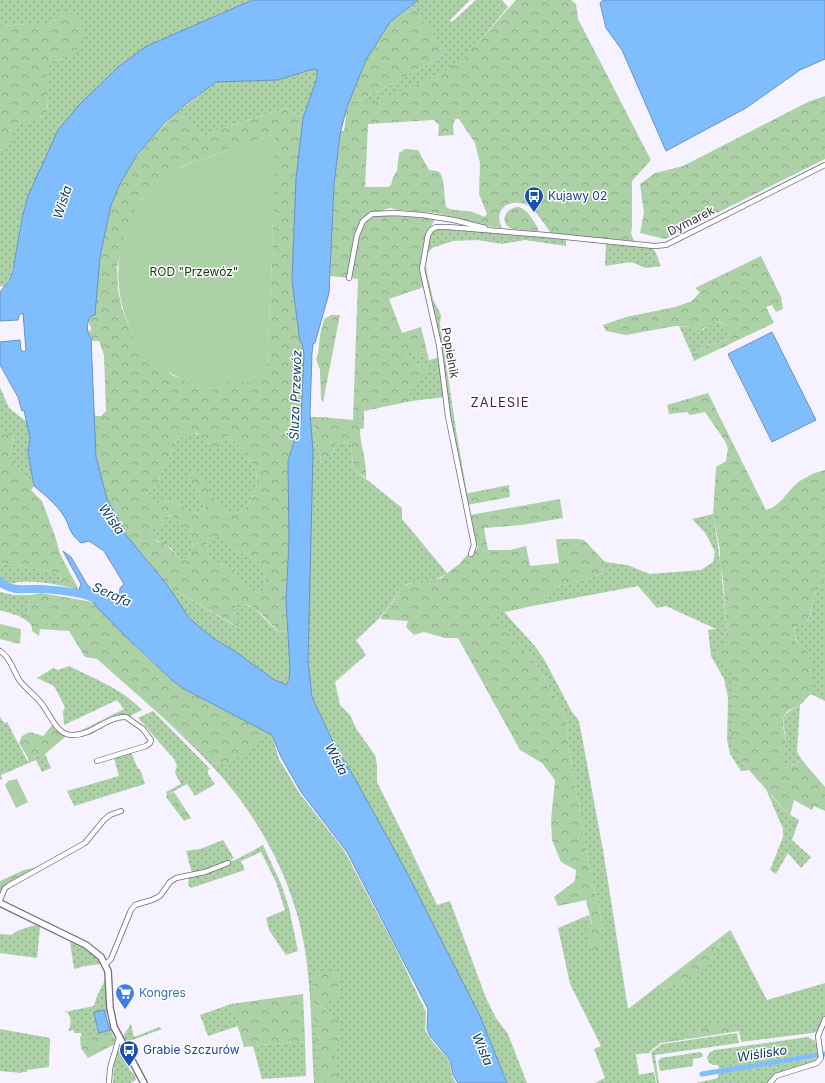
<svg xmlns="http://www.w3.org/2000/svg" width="825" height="1083" viewBox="0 0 825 1083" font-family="Inter,sans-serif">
<defs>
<pattern id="grass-dots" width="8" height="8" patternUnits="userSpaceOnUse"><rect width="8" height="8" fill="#acd1a6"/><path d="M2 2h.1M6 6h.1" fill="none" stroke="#8daa88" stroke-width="1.8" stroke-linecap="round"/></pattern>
<pattern id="forest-crowns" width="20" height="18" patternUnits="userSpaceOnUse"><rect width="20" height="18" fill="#acd1a6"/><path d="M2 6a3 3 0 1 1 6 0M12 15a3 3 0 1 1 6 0" fill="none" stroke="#8daa88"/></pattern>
</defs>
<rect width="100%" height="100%" fill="#f7f2ff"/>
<!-- grass -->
<g fill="url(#grass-dots)">
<path d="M0,0H252L145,47L28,196C26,204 23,212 21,221C17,241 17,271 4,287L0,286V150L8,144L10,132L21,124L42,117L48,107L46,79L48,67L51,62L56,60L66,58L57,19L49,24H27L0,26Z"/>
<path d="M418,0H470L450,20L452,22L476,0H502L508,7L464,59L445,71L375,104L359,101L427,65L447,52L412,5Z"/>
<path d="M313,69H317V78L303,118L286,108L223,128L203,137L194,124L176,113L216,82L278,80Z"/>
<path d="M436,228L566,239V246L525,240L502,244L477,240L453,241L432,248L428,253L426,249L431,232Z"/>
<path d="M606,244L651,247C657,251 658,260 661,266L646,268L631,262L605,266Z"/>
<path d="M427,273L433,299L441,315L440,324L457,436L467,493L464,494L424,275Z"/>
<path d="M715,321C724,322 730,329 730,338L726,340L705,346L692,355L679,326L703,330L708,324Z"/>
<path d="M406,350H410L429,360L440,357L444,397L412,401L407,389L414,385L427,367L412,364L407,357Z"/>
<path d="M0,387L9,408L27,422L30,438L28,453L34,486L9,457L14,438L0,430Z"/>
<path d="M310,417H315L314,438L320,456L321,463C329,460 335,452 336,443H351L353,467L355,470L402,508V519L447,573C435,583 417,579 403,586C399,588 397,595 394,599C384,615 370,627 356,640L366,655L335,682L340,705L350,715L357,730L375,755L377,765V782L408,844L437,905L450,901L486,998L496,1018L508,1034L527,1083H507L504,1074L354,777L334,744L312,697L308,662Z"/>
<path d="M189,433C199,433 203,436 209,444L221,441L227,436C238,444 250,456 255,469C260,482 253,506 239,512C234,514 229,513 224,512L199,477L192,472L189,480L193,487L198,493L205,508L201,514C187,514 186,506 175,502C164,498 159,507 146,501V494L158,485L161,471L169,459L176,441L182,436Z"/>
<path d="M713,514C720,554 724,595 727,636L726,645L722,651C725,659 731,668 732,676C738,712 720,739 749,770L741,771L730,754L727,740L728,698L724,679L711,656L708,630L716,629L666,606L657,608L638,586L532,606L554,588L605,573V562L627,565L650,574L701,570L713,562L715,552L706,534L692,519Z"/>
<path d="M171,515L189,531L193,546L187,560L179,558L170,547L152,538L150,531L163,524V517Z"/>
<path d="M215,536L222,538L233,550L240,553L248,554L260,563L264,569L265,589L258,593L245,585L232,569L211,560L206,547L208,539Z"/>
<path d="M0,563L58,573L64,586C52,583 12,577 4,588L0,587Z"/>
<path d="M825,575V579L824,580L825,581V701L811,694L810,684L793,629C817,619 808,616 815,595C817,588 822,582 825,575Z"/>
<path d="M168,586L237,627L234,610L236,605L241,603L255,609L277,631L288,632C289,649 294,670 286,685L273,679L236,652L213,638L189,618Z"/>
<path d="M0,592L14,595H30L28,613L19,616L0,610Z"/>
<path d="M504,612L534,645L544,659L572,712L578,719L580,726L603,850L628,1009L659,985L662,990L673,984L711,958L717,946L732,933L767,1000L825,983V1016L817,1032L812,1033L741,1042L739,1031L661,1043L650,1051V1053L636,1054L639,1075L654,1072L656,1083H595L605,1078L594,1049L601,1046L570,984L558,928L589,915L592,925L600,931L603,929L587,854L568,741L566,717L537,665L491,615Z"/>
<path d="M69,666C95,679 122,689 142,710L130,716H120L90,728L80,731L124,709L117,700L64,725L63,712L65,707L54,686L37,678L53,668L58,670Z"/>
<path d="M800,705L797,752L802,760L786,768L779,765C781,757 786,752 786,744C786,721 774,718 800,705Z"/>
<path d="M153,711L210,769L208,770V774L215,784L195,796L187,784L167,795L166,792L181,784L175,773L177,766L174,759L138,718Z"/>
<path d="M157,712L218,766L247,750L265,731L272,735L279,759L300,794L344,850L396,949L426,1012L425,1030L432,1041L449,1060L452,1076L456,1083H314C311,1039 312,993 305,950C296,894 272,843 239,798C215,766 185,739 157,712Z"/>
<path d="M0,717L4,723L7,722L28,762V758L45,754L51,768L42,772L36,760L1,775L2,779L0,780Z"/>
<path d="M131,752L138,769H140L145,784L74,806L67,791L119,776L114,758Z"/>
<path d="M766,789C776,801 785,813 799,820L792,840L811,857L801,868L788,853L776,874L770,870L783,837V829Z"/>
<path d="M223,840L234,858L220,865L192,873L186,851L200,849Z"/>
<path d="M263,845L281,884L289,908L298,951L286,955L269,930L266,918L285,910L276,882L261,852L241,861L245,870L191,888L188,885L189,878C216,869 239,859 263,845Z"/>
<path d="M35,925L40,927L37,958L0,953V934L12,935L17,931Z"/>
<path d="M70,942C82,947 95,952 101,964L85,966L74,969Z"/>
<path d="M105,980L107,1019L113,1036L80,1038L82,1033H74V1030L68,1031C71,1024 72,1020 68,1013L64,1012L94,1006L97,996Z"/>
<path d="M231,1004L238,1026L208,1036L200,1015Z"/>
<path d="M131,1024L134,1037L159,1027L162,1029L127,1042L123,1036Z"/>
<path d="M0,1029L50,1038L49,1067L27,1070V1072H22V1073L0,1071Z"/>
<path d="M737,1033L739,1043L655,1055L659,1083H657L651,1052L662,1044Z"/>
<path d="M808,1037L815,1041L818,1049L817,1053L719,1069L718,1065H713L709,1063L707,1057L710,1052L715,1050Z"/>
<path d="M305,1041L306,1076L262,1079L253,1046Z"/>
<path d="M118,1050H122L130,1070L136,1076L135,1077L136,1080L130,1083H113L114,1062Z"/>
<path d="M700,1052L702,1053L703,1057L693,1059V1066L660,1071L658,1061L661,1058Z"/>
<path d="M818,1058L817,1061C800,1069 780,1067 767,1083H696L718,1078V1073Z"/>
</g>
<!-- forest -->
<g fill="url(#forest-crowns)" fill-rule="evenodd">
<path d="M516,0H571L576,4L578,19L651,160L632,181V227L631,233L634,241L552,234C546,227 537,212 530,207C521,200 504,201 500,213C498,218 500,223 502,228L492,227L435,213L398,210L390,208L383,210L384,215L435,218L423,246L428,253L426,265L427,273L424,275V287L389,299L402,333L421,327L429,360L410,350L406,351L407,357L413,359L412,364L427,367L428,373L414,385L407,389L412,401L364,411V428L360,429C360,446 367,459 366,478L355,470L353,467L351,443H336C335,452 329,460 321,463L320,456L314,438L315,417H321L353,420L358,279L330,276L334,185L340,134L341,131H344L346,116L344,115L347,107L366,60L390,22L412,5L447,52L427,65L359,101L375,103L445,71L463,59ZM455,119H459L475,143L480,163L479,194L487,214L484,217C478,214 472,211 466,211C458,210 452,211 446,207C444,198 445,177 439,172C436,170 432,171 429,170L418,150L405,149L399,153L397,171L393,177L391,185L388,187H365L368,124L434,120L439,125L438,136L454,135L453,126Z"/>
<path d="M63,11C81,15 88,27 80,44C78,47 77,50 75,52C68,61 54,56 49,66C42,80 54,108 43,116C37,120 29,121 23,124C18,126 14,129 10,132L11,139L8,144L0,150V26L27,24H49L57,19Z"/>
<path d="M825,96V159L665,239L640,233L644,213L640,184L655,173L683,166L810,101Z"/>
<path d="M286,108L303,118L296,179L292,280L300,341L302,343L304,353L301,419L288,461L289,542L286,600L288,632L278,631C267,621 252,599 236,605L234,610L238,627L168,586L126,535L107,499L101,477L96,457L94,413L96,416H101L106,411L104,355L99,341H91L88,331L91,330V326L88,325H89L88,321L91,316C95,289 99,262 105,234C107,225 108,214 111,204C124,169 149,138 176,113L194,124L203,137L223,128ZM274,134L272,259L267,367L248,381L245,382L237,378L210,389L194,385L172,375L133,336L122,309L118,289L117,267L130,219L141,200L161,179L182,166ZM189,433H197L215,449L222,448L221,441L227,436C238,444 250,456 255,469C260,482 253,506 239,512C234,514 229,513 224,512L199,476L191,472L189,480L193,487L198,493L205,508L201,514C187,514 186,506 175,502C164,498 159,507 147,501L146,494L158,485L161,471L169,459L176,441L182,436ZM171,515L189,531L193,546L187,560L179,558L165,543L158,542L152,538L150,531L163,524V517ZM215,536L222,538L233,550L240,553L248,554L260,563L264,569L265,589L258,593L245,585L232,569L211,560L206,547L208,539Z"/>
<path d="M519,207C528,210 533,220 538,228V231C533,231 515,230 510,228C500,223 504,207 519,207Z"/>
<path d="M761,256L781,297L783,309L776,312L772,305L766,307L774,323L694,361L692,355L705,346L726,340L730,338C730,330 723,318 713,322C707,324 704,329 699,331L683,326H675L626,335L606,331L603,325L626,317L675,307L692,301L700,292L695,288Z"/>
<path d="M331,315H340L323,402L321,399L320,370L316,359L318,354L320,335L324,319Z"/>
<path d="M708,393L766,510C780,506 785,495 794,486C801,479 815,472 825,470V575L823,580L825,579V581L823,580L815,594L810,616L806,623L793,629L797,644L804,646L812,661L811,694C807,697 804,702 800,705C796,708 789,709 786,713C779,722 786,733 786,744C786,752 781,757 780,764L786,768L802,760L825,787V811L814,806L812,810L794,800L790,815C781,807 774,797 765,788C750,771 736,759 731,736C731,726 731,717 732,707C732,692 735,677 727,664H720L716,654C724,649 726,646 727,636L723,579L720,565V550L713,514L716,467L726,461L728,449L725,441L705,412L690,415L687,412L669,414L667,405Z"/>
<path d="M0,430L14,437L9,457L34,486L31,490L42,501L56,539L60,554L79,590L64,586L58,573L0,563Z"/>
<path d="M509,485L510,497L467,505L464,494Z"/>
<path d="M560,499L563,518L522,525L484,528L488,550H510L526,546L530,566L559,563L556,539H577L584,540L605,562V573L554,588L532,606L492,615L537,665L566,717L568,741L587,854L603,929L600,931L603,950H592L585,932L592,924L586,900L558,906L554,897L575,881L576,870L561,862L552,840L551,821L555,780L542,763L520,750L458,638H445L424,632L414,635L406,627L408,621L380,619L394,600L401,587L414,582L441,578L459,564L469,553L472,556L478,547L475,542L470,515Z"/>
<path d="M41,593L93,602L143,654L173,681L186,690L265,731L248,751L234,760L218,766L97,659L85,657L69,631L40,629L39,636L32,631C33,622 25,620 19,616L28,613L30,595Z"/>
<path d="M0,624L21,629L20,644L0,639Z"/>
<path d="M53,724L65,737L45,754L28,758L19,743L22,736L30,732L43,736Z"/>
<path d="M174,792L191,818L184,821L166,797L167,795Z"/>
<path d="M38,867L0,894V881L24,870Z"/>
<path d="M730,930L732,933L717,946L711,958L697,974L661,990L659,985Z"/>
<path d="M340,971L341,998L326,999V1012L339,1020V1047L334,1054L340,1083H318L312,974Z"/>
<path d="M303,994L305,1041L244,1047L231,1004Z"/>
<path d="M718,1024L739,1031L661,1043Z"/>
<path d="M96,1036H113L116,1041L115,1044L88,1058L81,1048L80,1038Z"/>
</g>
<!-- garden -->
<g fill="#acd1a6">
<path d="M275,134L272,259L267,367L248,381L245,382L237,378C231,381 215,389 209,389C198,389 174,376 165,369C153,360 142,350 134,337C131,333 130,328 128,323C108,275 119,214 160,180C177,166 197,161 217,154C236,147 255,140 275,134Z"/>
<path d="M17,779L28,802L16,808L5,785L8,781Z"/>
</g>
<!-- water -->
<g fill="#7fbdfd" stroke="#6892c3" fill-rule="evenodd">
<path d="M252,0H418L390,22L366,60L347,107L340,134L334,185L329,293L315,343L313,344L312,353L310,413L313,452L308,662L312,697L334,744L354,777L405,869L480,1016L507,1083H458L453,1075L450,1060L430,1036L427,1029L428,1009L347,852L301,792L281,757L272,735L186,690L173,681L126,637L96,606L89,595L79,590L81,584L63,551L71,557L88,586L105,597L113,600L119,599L120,588L124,584L104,551L89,541L81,543C68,532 71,528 64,516C56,504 45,495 34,486L28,453L30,438L24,410L22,411L18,397L0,365V342L20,340L21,350L24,352L26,350L23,313L19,315L18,320L0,321V292L9,281L13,271L22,218L28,196L58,130L78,106L117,68L145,47ZM313,69L317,70V78L303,118L296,179L292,280L300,342L302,343L304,353L301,419L288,461L289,542L286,600L290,669L289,679L286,685L273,679L236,652L213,638L189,618L168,586L126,535L107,499L96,457L91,338C86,331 86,323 91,316L95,315L100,257L111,205L121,182L137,155L164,123L186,104L216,82L278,80Z"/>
<path d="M603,0H825V59L800,70L746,108L666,151L622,50L606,28L600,3Z"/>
<path d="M772,332L816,420L772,442L728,354Z"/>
<path d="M104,1010L110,1030L99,1033L96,1022L94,1012Z"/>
</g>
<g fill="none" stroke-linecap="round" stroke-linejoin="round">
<!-- canal -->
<path stroke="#7fbdfd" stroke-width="5" d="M702,1074L825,1054"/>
<!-- river -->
<path stroke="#7fbdfd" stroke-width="8" d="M0,582C13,593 27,588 42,589C60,590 82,592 98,600"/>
<defs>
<g id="minor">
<path d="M349,278L357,235L363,221L372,214L395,213L422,215L454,220L485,228"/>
<path d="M471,554L474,545L448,416L439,345L422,269L428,235L431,230L436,227H448L546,235L654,246L666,245L825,165"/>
<path d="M0,651C11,658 13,671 20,681C26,689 35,695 41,703C50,713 56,735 72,735C92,736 107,716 126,717L143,729L151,740L150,743L146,746L97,761"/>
<path d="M0,900L5,888L8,886L85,843L104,820L110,815L121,811"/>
<path d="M106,964L111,959L131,910L135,905L152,900L160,896L170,882L176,878L205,872L228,863"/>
<path d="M109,1083L110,1068L119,1038"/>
<path d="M770,1083L776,1076L817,1063L821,1058L818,1036L825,1019"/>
</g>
<path id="tertiary" d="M0,903L86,945L101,957L108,971L110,1008L114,1027L144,1083"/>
</defs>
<!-- minor casing -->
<use href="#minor" stroke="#736782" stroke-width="6"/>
<!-- tertiary casing -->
<use href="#tertiary" stroke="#736782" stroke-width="8"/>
<!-- minor -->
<use href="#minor" stroke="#fff" stroke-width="4.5"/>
<!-- tertiary -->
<use href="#tertiary" stroke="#fff" stroke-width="5.5"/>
</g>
<!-- icons -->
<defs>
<symbol id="bus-pin" viewBox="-11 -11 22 30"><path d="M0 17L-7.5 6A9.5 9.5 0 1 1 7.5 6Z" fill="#1a4fb4" stroke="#fff"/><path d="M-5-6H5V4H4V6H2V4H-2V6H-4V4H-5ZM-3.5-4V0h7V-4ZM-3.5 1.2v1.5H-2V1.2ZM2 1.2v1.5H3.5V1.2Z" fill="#fff"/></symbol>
<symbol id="supermarket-pin" viewBox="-11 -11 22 30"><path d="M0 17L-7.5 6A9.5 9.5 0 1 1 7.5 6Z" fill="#3f7fe0" stroke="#fff"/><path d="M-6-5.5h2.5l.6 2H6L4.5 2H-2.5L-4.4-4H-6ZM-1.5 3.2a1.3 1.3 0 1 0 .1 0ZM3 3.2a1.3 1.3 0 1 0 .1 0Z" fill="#fff"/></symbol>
</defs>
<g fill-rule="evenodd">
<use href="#bus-pin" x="523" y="185" width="22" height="30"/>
<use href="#supermarket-pin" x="114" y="982" width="22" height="30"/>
<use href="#bus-pin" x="118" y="1039" width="22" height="30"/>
</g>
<g text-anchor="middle" stroke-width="3" stroke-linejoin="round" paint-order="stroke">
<!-- transit labels -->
<g font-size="12" fill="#164399" stroke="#fff" text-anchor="start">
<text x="548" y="200">Kujawy 02</text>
<text x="143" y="1054">Grabie Szczurów</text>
</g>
<!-- street labels -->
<g font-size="12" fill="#342f3b" stroke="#fff">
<text transform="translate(691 221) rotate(-27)" y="4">Dymarek</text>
<text transform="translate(450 353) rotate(80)" y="4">Popielnik</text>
</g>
<!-- park labels -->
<g font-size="12" fill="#103809" stroke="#fff">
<text x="194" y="276">ROD "Przewóz"</text>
</g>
<!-- shop labels -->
<g font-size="12" fill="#366cbe" stroke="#fff" text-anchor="start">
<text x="139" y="997">Kongres</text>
</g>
<!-- water labels -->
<g font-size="13" font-style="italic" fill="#103c65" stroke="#fff">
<text transform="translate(62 202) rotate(-72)" y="5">Wisła</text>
<text transform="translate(295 395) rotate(-88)" y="5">Śluza Przewóz</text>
<text transform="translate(112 519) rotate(54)" y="5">Wisła</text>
<text transform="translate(112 594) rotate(24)" y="5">Serafa</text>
<text transform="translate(337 759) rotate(62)" y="5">Wisła</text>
<text transform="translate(483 1049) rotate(67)" y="5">Wisła</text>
<text transform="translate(762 1053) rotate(-9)" y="5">Wiślisko</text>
</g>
<!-- neighbourhood labels -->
<g font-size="13" letter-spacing="1" fill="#491b4d" stroke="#fff">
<text x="500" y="407">ZALESIE</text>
</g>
</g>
</svg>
